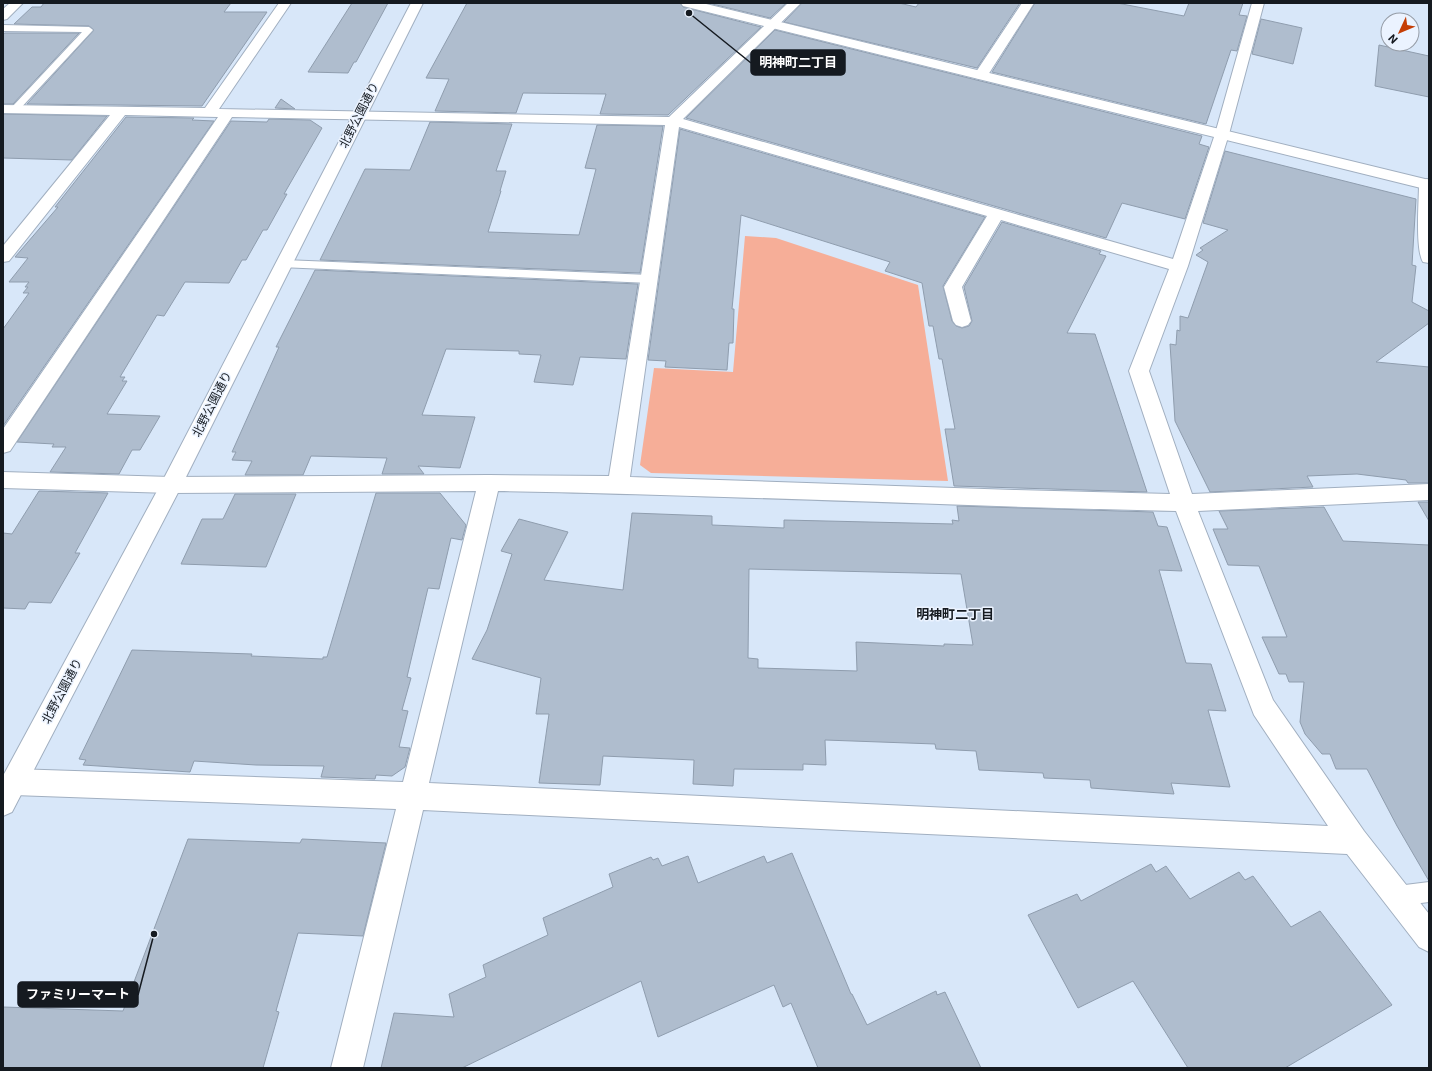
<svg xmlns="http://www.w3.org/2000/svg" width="1432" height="1071" viewBox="0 0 1432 1071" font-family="Roboto,'Noto Sans JP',sans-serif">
<rect width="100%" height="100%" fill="#d8e7f9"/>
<!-- green -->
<path fill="#f6ae98" d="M745,236L776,238L918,285L948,481L651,473L640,465L654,368L733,372Z"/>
<!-- building -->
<g fill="#afbdce" stroke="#8f9dae" fill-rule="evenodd">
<path d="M44,3H231L224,12H267L202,106L27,104L94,30L89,26L14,24L32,7H41Z"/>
<path d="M352,3H388L356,62H354L348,73L308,72Z"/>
<path d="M467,3H680L683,7L761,27L668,115L600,114L606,94L523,93L516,113L435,111L449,79L426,78Z"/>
<path d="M708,3H786L770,18Z"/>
<path d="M802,3H899L916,7L919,3H1020L977,68L784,22Z"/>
<path d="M1035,3H1117L1184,16L1189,3H1243L1239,15L1247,16L1237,51L1231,50L1206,124L992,72Z"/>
<path d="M1261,19L1302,28L1293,64L1252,54Z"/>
<path d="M775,30L1202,136L1199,144L1209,147L1185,219L1122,203L1106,238L686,118Z"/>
<path d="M5,33H79L13,104H3V34Z"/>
<path d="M1379,45L1429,56V97L1375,86Z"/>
<path d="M281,99L295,109L275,108Z"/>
<path d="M3,114L107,116L72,160L3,158Z"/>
<path d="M126,117L194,118L192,120L214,121L3,426V329L29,293H23L28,287H25L29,282H9L28,258L15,257L58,207H55Z"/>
<path d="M269,119L310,120L322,128L284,194H287L267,230H263L246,260H242L229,283L185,282L164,316L157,315L120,377H125L122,381H127L107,414L160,416L140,450H132L119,474L50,472L66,447H52L54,444L17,442L231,121L267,122Z"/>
<path d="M430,122L512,124L496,171H506L500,191H501L488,232L579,235L596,169L585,168L597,125L663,126L640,273L320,260L365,169L410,170Z"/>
<path d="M680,129L985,217L943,286L952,321L956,326L962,328L969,326L972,321L964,287L1002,222L1101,251L1099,254L1106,256L1067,333L1095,334L1147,492L954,486L945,429H955L942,359H939L933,326H929L922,283L885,271L890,262L741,215L732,309H734L733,343H729L727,370L665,367L666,361L648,360Z"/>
<path d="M1225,151L1416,199L1412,265L1416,266L1412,302L1429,311V323L1376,362L1429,367V483H1408L1406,480L1357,474L1307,476L1313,487L1210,492L1175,421L1170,344L1176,345L1177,330L1180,331V316L1188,318L1208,262L1196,255L1203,250L1200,248L1228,230L1203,223Z"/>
<path d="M315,270L638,284L626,359L580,357L573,385L534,382L541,355L519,354V351L446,349L422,415L475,417L460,468L418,466L424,474H382L387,458L311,456L303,475H245L252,461L232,460L236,452H232L279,347H276Z"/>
<path d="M39,491L108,493L75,553H80L51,603L29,602L25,609L3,608V533L12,534Z"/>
<path d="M376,493H440L466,525L462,540L451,538L439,589L428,588L407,677L411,678L402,710L408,711L399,747L410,748L405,767L392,776L376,775L375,779L321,777L324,766L256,765L194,761L190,772L83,765L86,760L79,759L132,650L252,654L251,656L323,659V657H327Z"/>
<path d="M235,494H296L266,567L181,564L202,519H223Z"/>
<path d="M1418,502H1429V521Z"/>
<path d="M957,506L1153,512L1158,526L1167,527L1182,571L1159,570L1186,663L1211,664L1226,711L1208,710L1230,787L1171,783L1174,794L1091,788L1090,780L1044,778L1043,773L979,770L976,751L936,749L935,744L825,740L826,765L803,764V770L734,769L733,786L693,784L694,760L603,756L600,785L539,783L549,714H536L541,678L472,659L487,630L512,554L501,551L519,519L568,532L544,580L623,590L632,513L712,516V525L784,528V520L953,524L952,520L959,521ZM749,569L961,574L973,645L944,644V646L856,642L857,671L758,668V659L748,658Z"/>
<path d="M1324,507L1343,541L1429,545V881L1397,826L1367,769H1336L1330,754H1322L1305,734L1300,722L1304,682H1289L1286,674H1279L1262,637H1287L1259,566L1228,565L1213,529H1228L1219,511Z"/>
<path d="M188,839L300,843L302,839L386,843L363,936L298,933L276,1011L279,1012L263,1068H3V1007L123,1011Z"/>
<path d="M792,853L851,994H852L867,1025L936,991L937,995L945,992L981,1068H818L791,1003L783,1007L774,985L658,1037L641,981L462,1068H381L394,1013L454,1017L449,994L486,977L483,965L548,935L543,918L613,887L609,874L651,857L653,860L658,858L662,866L688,856L698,883L764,856L767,863Z"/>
<path d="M1151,864L1156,872L1166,866L1190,899L1239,872L1245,880L1253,876L1291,927L1320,911L1392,1005L1285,1068H1188L1133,981L1078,1008L1028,915L1077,894L1081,901Z"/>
</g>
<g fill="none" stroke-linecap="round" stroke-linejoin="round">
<defs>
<g id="lane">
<path d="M3,25L89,27L93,30L18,111H12L10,109L12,107L82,32L3,31Z"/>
<path d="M284,260L650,275L654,276L656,279L654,282L650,283L280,267L278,264L280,261Z"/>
<path d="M1429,882V902L1397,906L1390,903L1387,896L1390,889L1397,886Z"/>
</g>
<g id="street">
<path d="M10,3H23L7,19L3,20V9Z"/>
<path d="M279,3H291L219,109L669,117L788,3H801L683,119L1173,259L1215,134L1252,3H1264L1229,134L1188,266L1149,371L1192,494L1429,484V500L1198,511L1273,700L1364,831L1429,914V952L1419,947L1347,854L423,810L363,1068H331L396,809L14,795L5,791L3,777L5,773L14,769L403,782L476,491L171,493L3,488V472L171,477L489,475L609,476L665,125L232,117L10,451L3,453V429L218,117L125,115L9,261L3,262V246L110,115L3,113V105L205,108ZM679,127L987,216L944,287L953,321L956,325L962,327L968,325L971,321L962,287L1001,220L1169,269L1129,371L1170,494L1014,490L630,477ZM498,491C724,495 950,506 1176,511L1254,715L1328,826L429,783Z"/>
<path d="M1022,3H1034L986,78L981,79L976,78L974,75Z"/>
<path d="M1427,179L1429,180V263L1423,262C1415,249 1419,201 1419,184L1421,181Z"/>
</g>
<g id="secondary">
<path d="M411,3H423L182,485L12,812L3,816V776L163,480Z"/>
<path d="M681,3H702L1429,180V190L683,6Z"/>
</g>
</defs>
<!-- lane casing -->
<use href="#lane" stroke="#a1afc0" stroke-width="2"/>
<!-- street casing -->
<use href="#street" stroke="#a1afc0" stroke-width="2"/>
<!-- secondary casing -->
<use href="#secondary" stroke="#a1afc0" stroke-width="2"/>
<!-- lane -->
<use href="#lane" fill="#fff" fill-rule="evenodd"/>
<!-- street -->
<use href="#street" fill="#fff" fill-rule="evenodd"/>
<!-- secondary -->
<use href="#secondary" fill="#fff" fill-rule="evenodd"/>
</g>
<g text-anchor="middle" stroke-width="3" stroke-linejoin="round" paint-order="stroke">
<!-- street labels -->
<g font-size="12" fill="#151a20" stroke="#ebf3ff">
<text transform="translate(359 115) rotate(-63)" y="4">北野公園通り</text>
<text transform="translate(212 404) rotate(-63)" y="4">北野公園通り</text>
<text transform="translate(62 691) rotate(-62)" y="4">北野公園通り</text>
</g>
<!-- neighbourhood labels -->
<g font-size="13" font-weight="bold" fill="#151a20" stroke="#ebf3ff">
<text x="955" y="619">明神町二丁目</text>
</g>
</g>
<!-- callouts -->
<path fill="none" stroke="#151a20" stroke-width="1.5" d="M689 13L751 63M154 934L138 995"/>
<g fill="#151a20" stroke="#ebf3ff" stroke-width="1.5">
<circle cx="689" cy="13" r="4"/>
<circle cx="154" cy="934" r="4"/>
</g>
<g fill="#151a20" stroke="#151a20" stroke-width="1.5">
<rect x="751" y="50" width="94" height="25" rx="4"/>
<rect x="18" y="982" width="120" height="25" rx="4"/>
</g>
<g font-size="13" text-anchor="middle" font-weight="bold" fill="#fff">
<text x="798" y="67">明神町二丁目</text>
<text x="78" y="999">ファミリーマート</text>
</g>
<!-- border -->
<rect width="1432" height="1071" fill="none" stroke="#151a20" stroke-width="8"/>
<!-- north arrow -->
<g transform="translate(1400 32) rotate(226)"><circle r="19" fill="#ebf3ff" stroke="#959ca6"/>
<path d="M0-3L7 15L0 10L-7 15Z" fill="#c53e05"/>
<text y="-6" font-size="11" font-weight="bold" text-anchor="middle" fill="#151a20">N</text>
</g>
</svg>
